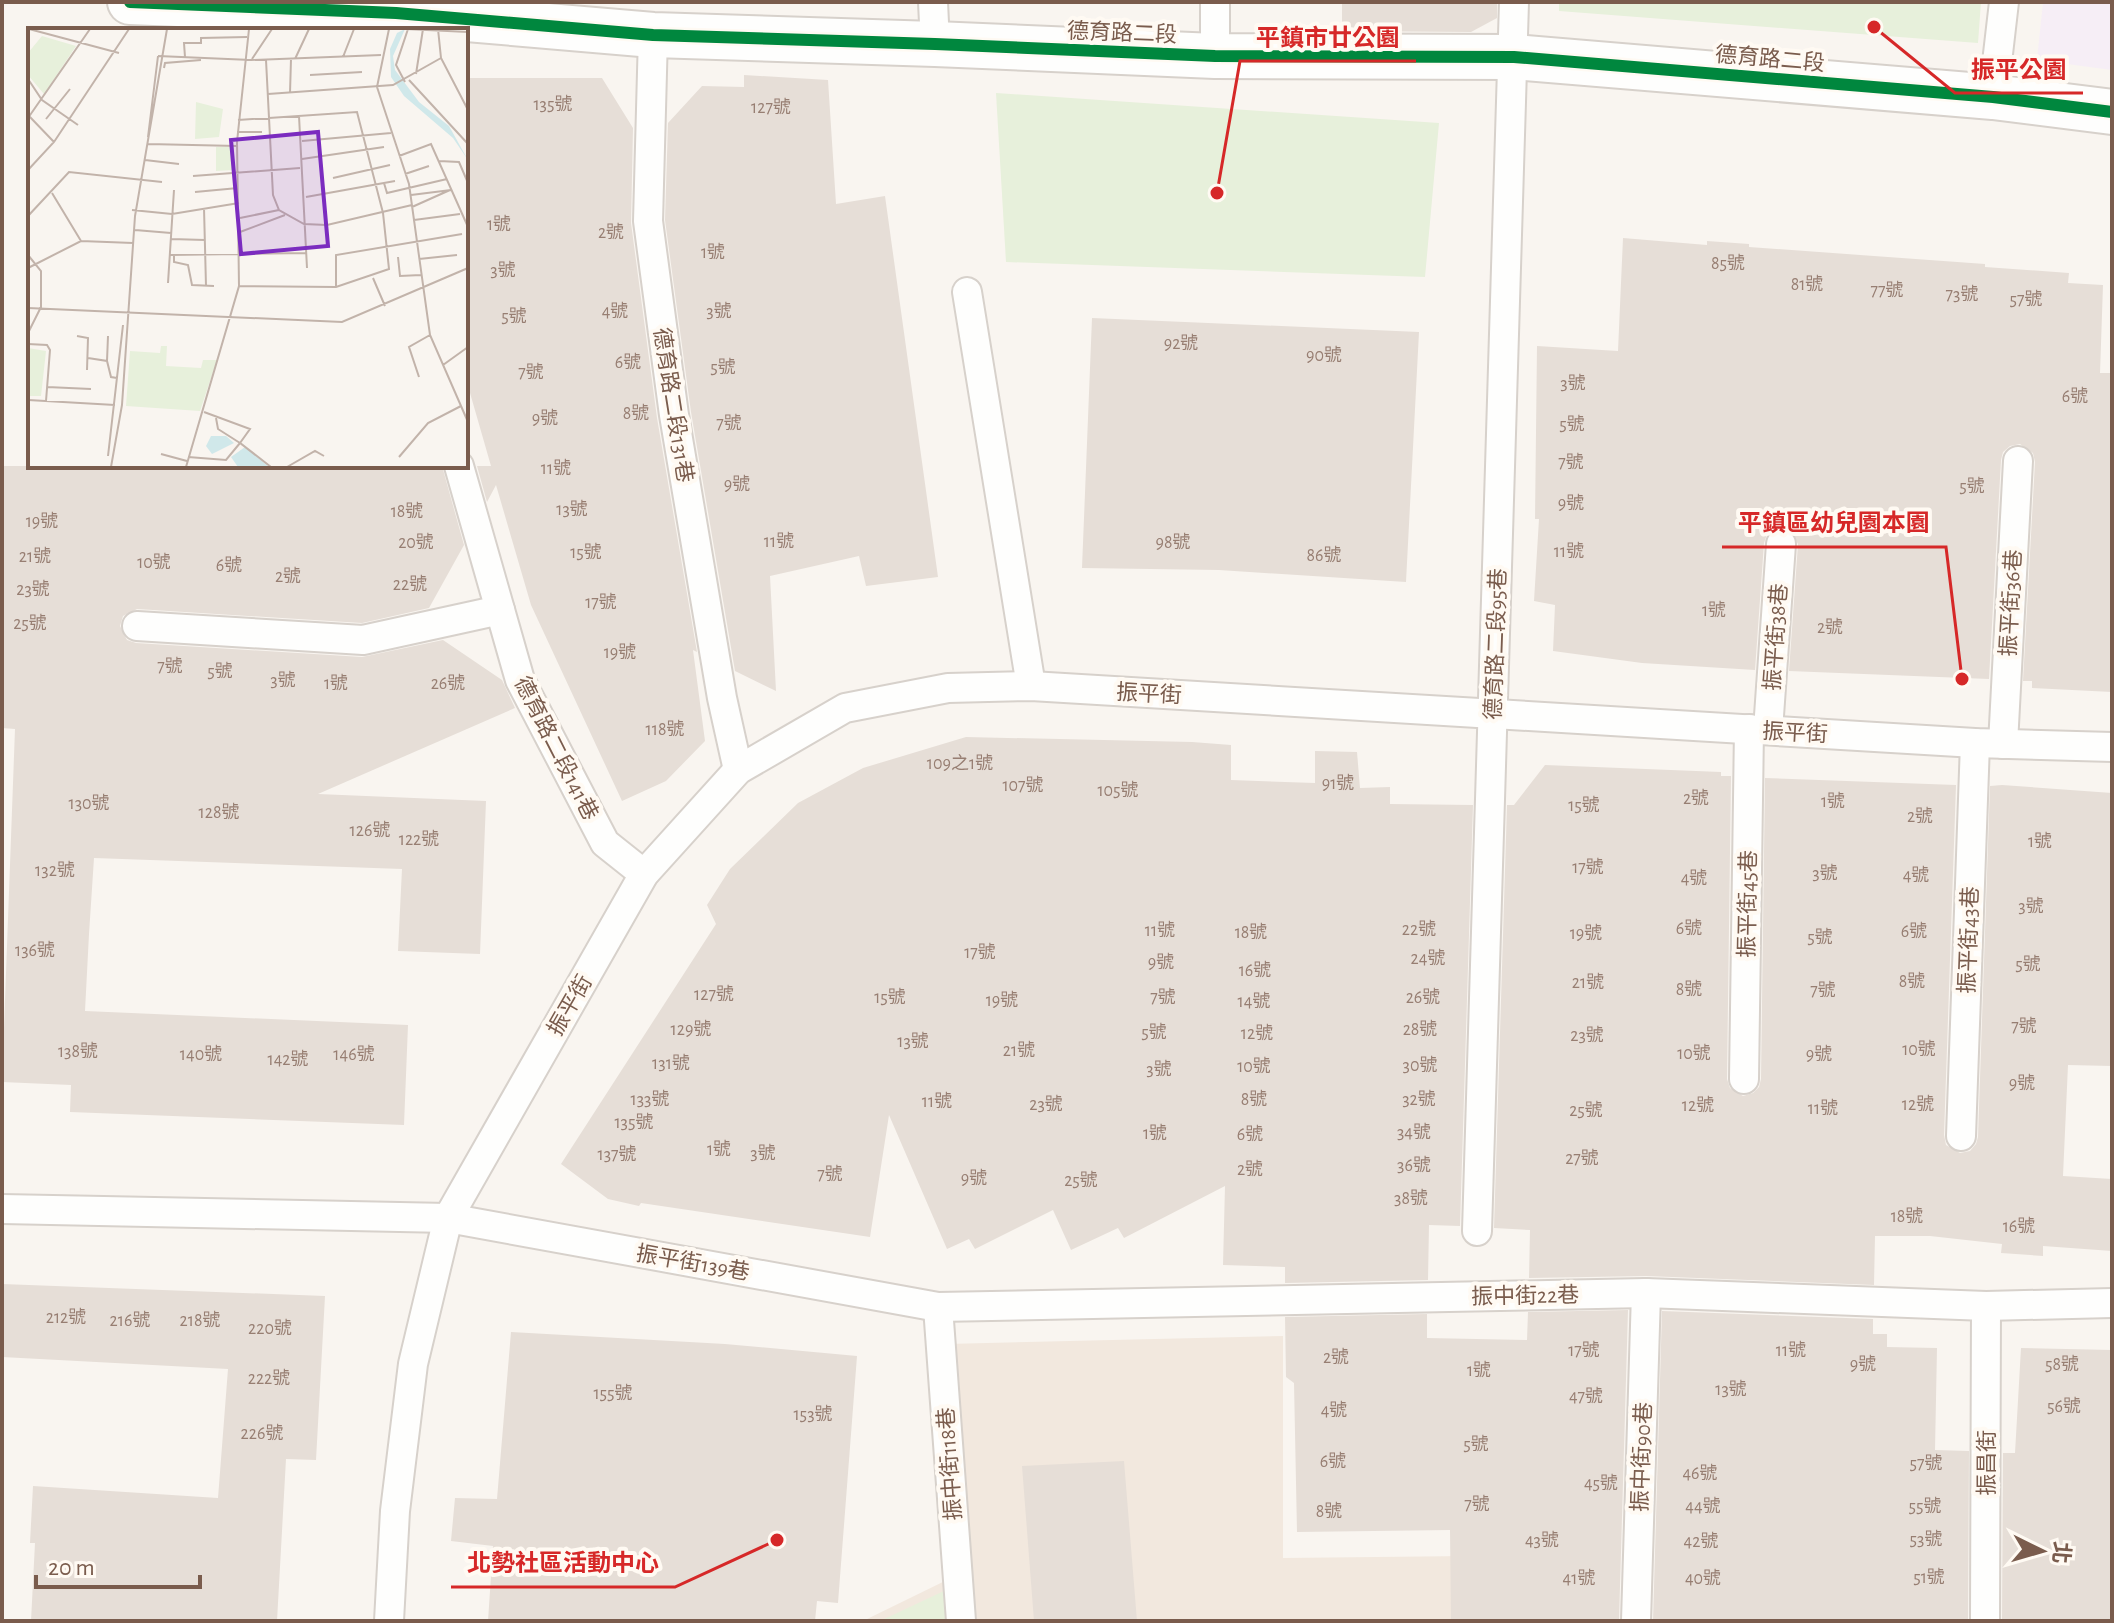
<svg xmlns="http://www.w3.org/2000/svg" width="2114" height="1623" viewBox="0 0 2114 1623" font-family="'Alegreya Sans','Noto Sans TC',sans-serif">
<rect width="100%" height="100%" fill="#f9f5f0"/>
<!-- residential -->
<g fill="#f2e8de">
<path d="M1283,1336V1558L1468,1556L1470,1621H964L946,1344Z"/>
<path d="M951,1578L954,1621H863Z"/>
</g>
<!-- education -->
<path fill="#f6eef6" d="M2043,2H2112V70L2037,60Z"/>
<!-- green -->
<g fill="#e7f0db">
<path d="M1559,2H1981L1978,43L1559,11Z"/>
<path d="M996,93L1439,123L1425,277L1006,262Z"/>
<path d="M946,1590L948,1621H880Z"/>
</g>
<!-- building -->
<g fill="#e6ded7">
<path d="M1342,2H1497V18L1471,32L1342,31Z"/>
<path d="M744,75L828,80L836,204L885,196L938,577L866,586L859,556L770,576L776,691L735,671L691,412L665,220L668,123L702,86L744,87Z"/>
<path d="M466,78H602L633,128L631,223L657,418L697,652L693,650L705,741L666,781L622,801L531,605L496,485L487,502L477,466H491L466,379Z"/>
<path d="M1623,238L1707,245V241L1749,244V247L1985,264V267L2069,273L2068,283L2103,285L2100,373H2112V692L2032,688V681H2023L2035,462L2033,453L2020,444L2010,446L2003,452L2001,460L1989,679L1789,671L1798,544L1791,530L1781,527L1767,534L1764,543L1755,670L1642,663L1553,651L1555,605L1534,601L1539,519H1535L1537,346L1618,351Z"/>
<path d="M1092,318L1419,332L1406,582L1219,570L1082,568Z"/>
<path d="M2,466H442L464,545L429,608L362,623L137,609L123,616L120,626L127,640L136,643L362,657L443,640L502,680L515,708L318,794L486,801L480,954L398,951L402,869L94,858L89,934L85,1011L408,1025L404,1125L70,1112L71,1085L2,1082L15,729L2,728Z"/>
<path d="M966,737L1192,742L1231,745V780L1315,783V751L1357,752L1360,788L1390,787V804L1473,805L1460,1226L1429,1225L1428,1280L1285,1283V1267L1223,1265L1225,1186L1124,1238L1118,1228L1071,1250L1053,1210L975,1249L969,1239L947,1249L889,1115L870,1237L641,1203L639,1206L608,1199L561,1164L716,924L707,905L730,869L798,803L863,768Z"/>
<path d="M1545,765L1721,772V776H1731L1727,1079L1730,1088L1743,1096L1753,1093L1759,1087L1761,1079L1765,778L1956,785L1944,1135L1946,1145L1960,1153L1970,1151L1976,1144L1978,1137L1990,786L2002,785L2112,793V1066L2068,1065L2063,1176L2112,1179V1251L2043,1246V1256L2001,1253L2002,1244L1930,1236H1875L1874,1285L1646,1276L1529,1278L1530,1230L1494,1228L1507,805H1514Z"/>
<path d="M2,1284L325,1296L316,1460L286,1459L277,1621H31L35,1543H30L33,1486L218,1498L228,1369L2,1357Z"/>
<path d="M1628,1310L1619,1621H1451L1450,1530L1297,1532L1294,1383L1286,1377L1285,1317L1427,1314V1338L1527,1340L1528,1312Z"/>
<path d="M1662,1311L1873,1319V1334H1887V1347L1937,1348L1935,1450L1969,1451L1968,1621H1653Z"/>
<path d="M511,1332L725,1344L857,1356L838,1603L817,1601L815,1621H488L493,1546L451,1541L455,1498L497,1499Z"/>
<path d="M2021,1348L2112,1350V1621H2002L2003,1453H2015Z"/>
<path d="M1124,1461L1137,1621H1034L1022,1466Z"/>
</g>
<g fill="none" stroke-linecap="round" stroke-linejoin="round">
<defs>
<g id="service">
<path d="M933,2L935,44"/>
<path d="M653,35L648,221L674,415L722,698L738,770"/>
<path d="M1215,56V2"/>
<path d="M1993,97L2004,2"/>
<path d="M967,292L1031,686"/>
<path d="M459,466L520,680L605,843L644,874"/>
<path d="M137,626L363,640L500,610"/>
<path d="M1768,730L1781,544"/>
<path d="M2003,744L2018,461"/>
<path d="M1744,1079L1749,729"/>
<path d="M1961,1136L1975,743"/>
<path d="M2,1209L448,1218L938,1307L1646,1293L1986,1306L2112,1303"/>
<path d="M1477,1231L1514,2"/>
<path d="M938,1307L961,1621"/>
<path d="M389,1621L395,1511L413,1364L448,1218L644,874L738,770L845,708L948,688L1031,686L1975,743L2112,747"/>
<path d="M1636,1621L1646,1293"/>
<path d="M1985,1621L1986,1306"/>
</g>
<path id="minor" d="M130,2L396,13L653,35L935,44L1215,56L1514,57L1993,97L2112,112"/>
</defs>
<!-- service casing -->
<use href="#service" stroke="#d7d1cb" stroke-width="32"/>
<!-- minor casing -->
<use href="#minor" stroke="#d7d1cb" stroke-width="48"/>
<!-- service -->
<use href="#service" stroke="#fefefd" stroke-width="28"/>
<!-- minor -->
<use href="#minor" stroke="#fefefd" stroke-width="44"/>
<defs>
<path id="cycleway" d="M130,2L396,13L653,35L935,44L1215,56L1514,57L1993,97L2112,112"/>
</defs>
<!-- cycleway casing -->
<use href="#cycleway" stroke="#fffaf3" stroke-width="17"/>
<!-- cycleway -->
<use href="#cycleway" stroke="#00873e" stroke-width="12"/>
</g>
<g text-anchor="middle" stroke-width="8" stroke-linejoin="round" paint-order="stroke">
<!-- number labels -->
<g font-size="18" fill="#977e72">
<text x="553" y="110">135號</text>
<text x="771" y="113">127號</text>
<text x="499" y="230">1號</text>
<text x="611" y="238">2號</text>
<text x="713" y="258">1號</text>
<text x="1728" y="269">85號</text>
<text x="503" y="276">3號</text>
<text x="1807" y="290">81號</text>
<text x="1887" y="296">77號</text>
<text x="1962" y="300">73號</text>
<text x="2026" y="305">57號</text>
<text x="615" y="317">4號</text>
<text x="719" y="317">3號</text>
<text x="514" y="322">5號</text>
<text x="1181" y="349">92號</text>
<text x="1324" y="361">90號</text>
<text x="628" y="368">6號</text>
<text x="723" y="373">5號</text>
<text x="531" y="378">7號</text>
<text x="1573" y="389">3號</text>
<text x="2075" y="402">6號</text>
<text x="636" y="419">8號</text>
<text x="545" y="424">9號</text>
<text x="729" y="429">7號</text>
<text x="1572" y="430">5號</text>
<text x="1571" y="468">7號</text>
<text x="556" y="474">11號</text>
<text x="737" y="490">9號</text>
<text x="1972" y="492">5號</text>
<text x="1571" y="509">9號</text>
<text x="572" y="515">13號</text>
<text x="407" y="517">18號</text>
<text x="42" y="527">19號</text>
<text x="779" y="547">11號</text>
<text x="416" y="548">20號</text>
<text x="1173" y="548">98號</text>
<text x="1569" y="557">11號</text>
<text x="586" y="558">15號</text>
<text x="1324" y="561">86號</text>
<text x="35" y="562">21號</text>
<text x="154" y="568">10號</text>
<text x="229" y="571">6號</text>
<text x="288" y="582">2號</text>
<text x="410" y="590">22號</text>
<text x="33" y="595">23號</text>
<text x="601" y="608">17號</text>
<text x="1714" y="616">1號</text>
<text x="30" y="629">25號</text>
<text x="1830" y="633">2號</text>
<text x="620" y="658">19號</text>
<text x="170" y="672">7號</text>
<text x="220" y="677">5號</text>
<text x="283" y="686">3號</text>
<text x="336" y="689">1號</text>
<text x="448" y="689">26號</text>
<text x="665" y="735">118號</text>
<text x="960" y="769">109之1號</text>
<text x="1338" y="789">91號</text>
<text x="1023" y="791">107號</text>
<text x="1118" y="796">105號</text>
<text x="1696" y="804">2號</text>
<text x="1833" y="807">1號</text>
<text x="89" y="809">130號</text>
<text x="1584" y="811">15號</text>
<text x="219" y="818">128號</text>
<text x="1920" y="822">2號</text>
<text x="370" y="836">126號</text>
<text x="419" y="845">122號</text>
<text x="2040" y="847">1號</text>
<text x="1588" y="873">17號</text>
<text x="55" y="876">132號</text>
<text x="1825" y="879">3號</text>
<text x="1916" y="881">4號</text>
<text x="1694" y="884">4號</text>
<text x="2031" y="912">3號</text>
<text x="1689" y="934">6號</text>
<text x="1419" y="935">22號</text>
<text x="1160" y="936">11號</text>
<text x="1914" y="937">6號</text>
<text x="1251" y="938">18號</text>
<text x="1586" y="939">19號</text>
<text x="1820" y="943">5號</text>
<text x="35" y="956">136號</text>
<text x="980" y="958">17號</text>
<text x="1428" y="964">24號</text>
<text x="1161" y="968">9號</text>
<text x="2028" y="970">5號</text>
<text x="1255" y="976">16號</text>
<text x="1912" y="987">8號</text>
<text x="1588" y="988">21號</text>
<text x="1689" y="995">8號</text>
<text x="1823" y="996">7號</text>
<text x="714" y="1000">127號</text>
<text x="890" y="1003">15號</text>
<text x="1163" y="1003">7號</text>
<text x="1423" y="1003">26號</text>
<text x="1002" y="1006">19號</text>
<text x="1254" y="1007">14號</text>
<text x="2024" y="1032">7號</text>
<text x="691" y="1035">129號</text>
<text x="1420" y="1035">28號</text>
<text x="1154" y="1038">5號</text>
<text x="1257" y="1039">12號</text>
<text x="1587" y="1041">23號</text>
<text x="913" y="1047">13號</text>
<text x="1919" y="1055">10號</text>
<text x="1019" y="1056">21號</text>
<text x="78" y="1057">138號</text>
<text x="1694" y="1059">10號</text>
<text x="201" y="1060">140號</text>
<text x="354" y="1060">146號</text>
<text x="1819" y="1060">9號</text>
<text x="288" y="1065">142號</text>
<text x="671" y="1069">131號</text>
<text x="1420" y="1071">30號</text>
<text x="1254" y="1072">10號</text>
<text x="1159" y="1075">3號</text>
<text x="2022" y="1089">9號</text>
<text x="650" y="1105">133號</text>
<text x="1254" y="1105">8號</text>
<text x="1419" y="1105">32號</text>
<text x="937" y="1107">11號</text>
<text x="1046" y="1110">23號</text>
<text x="1918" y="1110">12號</text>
<text x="1698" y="1111">12號</text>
<text x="1823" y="1114">11號</text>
<text x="1586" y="1116">25號</text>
<text x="634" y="1128">135號</text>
<text x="1414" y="1138">34號</text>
<text x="1155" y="1139">1號</text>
<text x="1250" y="1140">6號</text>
<text x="719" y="1155">1號</text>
<text x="763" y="1159">3號</text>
<text x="617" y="1160">137號</text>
<text x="1582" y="1164">27號</text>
<text x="1414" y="1171">36號</text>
<text x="1250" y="1175">2號</text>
<text x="830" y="1180">7號</text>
<text x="974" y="1184">9號</text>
<text x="1081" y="1186">25號</text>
<text x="1411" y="1204">38號</text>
<text x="1907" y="1222">18號</text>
<text x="2019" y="1232">16號</text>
<text x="66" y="1323">212號</text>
<text x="130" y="1326">216號</text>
<text x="200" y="1326">218號</text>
<text x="270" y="1334">220號</text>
<text x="1584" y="1356">17號</text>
<text x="1791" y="1356">11號</text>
<text x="1336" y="1363">2號</text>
<text x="1863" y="1370">9號</text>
<text x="2062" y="1370">58號</text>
<text x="1479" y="1376">1號</text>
<text x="269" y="1384">222號</text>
<text x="1731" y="1395">13號</text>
<text x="613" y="1399">155號</text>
<text x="1586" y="1402">47號</text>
<text x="2064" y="1412">56號</text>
<text x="1334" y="1416">4號</text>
<text x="813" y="1420">153號</text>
<text x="262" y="1439">226號</text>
<text x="1476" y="1450">5號</text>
<text x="1333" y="1467">6號</text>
<text x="1926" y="1469">57號</text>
<text x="1700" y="1479">46號</text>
<text x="1601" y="1489">45號</text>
<text x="1477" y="1510">7號</text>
<text x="1703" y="1512">44號</text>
<text x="1925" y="1512">55號</text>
<text x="1329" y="1517">8號</text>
<text x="1926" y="1545">53號</text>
<text x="1542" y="1546">43號</text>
<text x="1701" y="1547">42號</text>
<text x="1929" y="1583">51號</text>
<text x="1579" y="1584">41號</text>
<text x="1703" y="1584">40號</text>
</g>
<!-- street labels -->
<g font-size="22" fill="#7a5c4d" stroke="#fffaf3">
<text transform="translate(1122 32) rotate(2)" y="8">德育路二段</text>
<text transform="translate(1770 58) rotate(5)" y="8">德育路二段</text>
<text transform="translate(674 405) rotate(81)" y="8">德育路二段131巷</text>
<text transform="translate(2010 603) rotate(-87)" y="8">振平街36巷</text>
<text transform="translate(1775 637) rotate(-86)" y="8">振平街38巷</text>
<text transform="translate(1495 644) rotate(-88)" y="8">德育路二段95巷</text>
<text transform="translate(1149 693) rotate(3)" y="8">振平街</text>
<text transform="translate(1795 732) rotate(3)" y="8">振平街</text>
<text transform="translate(557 748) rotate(63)" y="8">德育路二段141巷</text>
<text transform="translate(1747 904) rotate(-89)" y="8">振平街45巷</text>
<text transform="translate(1968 940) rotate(-88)" y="8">振平街43巷</text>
<text transform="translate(569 1005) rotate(-60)" y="8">振平街</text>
<text transform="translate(693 1262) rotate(10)" y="8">振平街139巷</text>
<text transform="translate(1525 1295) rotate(-1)" y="8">振中街22巷</text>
<text transform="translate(1641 1457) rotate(-88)" y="8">振中街90巷</text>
<text transform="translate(1986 1463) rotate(-90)" y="8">振昌街</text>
<text transform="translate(949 1464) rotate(-94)" y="8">振中街118巷</text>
</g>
</g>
<!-- overview -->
<g transform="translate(28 28)">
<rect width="440" height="440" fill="#f9f5f0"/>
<path d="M14,8L48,18L16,66L0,47V25ZM168,74L195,81L191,109L167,111ZM188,119H206V142L188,143ZM133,318H139L138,338L173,340L175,332H189L172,383L98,378L102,323L132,325ZM0,320L18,323L13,368H0Z" fill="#e7f0db"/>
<path d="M377,1L365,28L367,42L391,74L421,98L440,132L425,110L376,68L363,49L362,21L369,5ZM183,408H198L206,415L184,426L178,418ZM217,419L241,439H210L203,429Z" fill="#d0e8ea"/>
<path fill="none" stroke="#c2b3aa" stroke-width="2" d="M1,1L91,25M361,1L349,59L381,156L402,307L440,394M378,1L440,4M410,1L413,30L440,82M130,28L223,32L353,27M157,29L156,15H173V10L219,9M315,29L326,1M224,31L244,1M267,31L281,1M238,32L245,167L251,182L276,196L299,197L384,177M136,40L137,35L173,32M388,46L395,1M282,47L334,44M0,51L14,72L50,97M381,52L440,116M377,54L368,37L380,1M262,65L263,31M240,66L365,57L413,30M1,88L26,114M271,88L279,240M0,90L62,1M18,91L42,61M210,92L329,84L355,185L361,241L308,259L211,258M209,104H234M120,109L130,28M274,113L363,105M120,116L209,118M371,128L403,116L440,199M274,131L356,119M117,132L151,136M411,133L431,134L440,155M0,142L26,114L101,1M377,146L401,138M165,148L272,140M305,150L362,137M356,155L359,165L419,151M167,164L210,160M24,165L53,213M383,167L423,162M278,169L367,153M384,179L422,162M176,180L178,258M104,182L144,186L211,175M0,188L41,144L134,154M212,190L251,182M386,192L432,186M107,202L143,205M212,204L257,187M143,211L177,212M0,227L13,243V279L0,305M142,227L278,225M146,227V234L160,237L164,257L186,258M370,229L372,248L393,247M391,231L429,227M0,240L53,213L105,215M345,250L357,278M140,255L146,162M308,259V227L434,206M0,280L314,294L440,240M49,308L60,310L59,342M0,316L19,317L22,322L18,373M60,330L79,333L83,349L89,350M79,333L80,308M415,337L440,319M391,349L381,319L402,307M19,359L63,361M0,372L87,377M176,384L222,401L212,415L190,401L188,390M133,426L159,433M80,428L95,297M160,429L198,432L212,415L243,439M371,429L400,395L433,378M83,439L94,377L107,188L139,1M158,439L211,258L209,114L221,1M259,439L287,423L296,428"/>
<path fill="#7b2cbf" fill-opacity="0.15" stroke="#7b2cbf" stroke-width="4" d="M290,104L300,218L213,226L203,112Z"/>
<rect width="440" height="440" fill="none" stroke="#7a5c4d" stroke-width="4"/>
</g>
<!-- callouts -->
<path fill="none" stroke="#d62828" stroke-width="3" d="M1217 193L1240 61H1416M1874 27L1955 93H2083M1962 679L1946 547H1722M777 1540L675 1587H451"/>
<g fill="#d62828" stroke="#fffaf3" stroke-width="3">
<circle cx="1217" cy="193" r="8"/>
<circle cx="1874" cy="27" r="8"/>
<circle cx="1962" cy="679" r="8"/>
<circle cx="777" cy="1540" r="8"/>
</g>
<g font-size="24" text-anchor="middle" font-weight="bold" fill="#d62828" stroke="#fffaf3" stroke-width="8" stroke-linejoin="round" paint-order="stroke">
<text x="1328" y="46">平鎮市廿公園</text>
<text x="2019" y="78">振平公園</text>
<text x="1834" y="531">平鎮區幼兒園本園</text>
<text x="563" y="1571">北勢社區活動中心</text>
</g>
<!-- border -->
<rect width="2114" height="1623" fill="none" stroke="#7a5c4d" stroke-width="8"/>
<!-- north arrow -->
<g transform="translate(2042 1551) rotate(95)" stroke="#fffaf3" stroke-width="6" paint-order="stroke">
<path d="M0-6L14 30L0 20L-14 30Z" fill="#7a5c4d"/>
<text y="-12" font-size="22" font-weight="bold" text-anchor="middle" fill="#7a5c4d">北</text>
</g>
<!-- scale -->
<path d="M36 1575v12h164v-12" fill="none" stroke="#7a5c4d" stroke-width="4"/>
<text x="48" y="1575" font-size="24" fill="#7a5c4d" stroke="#fffaf3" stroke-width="6" paint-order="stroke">20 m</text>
</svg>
